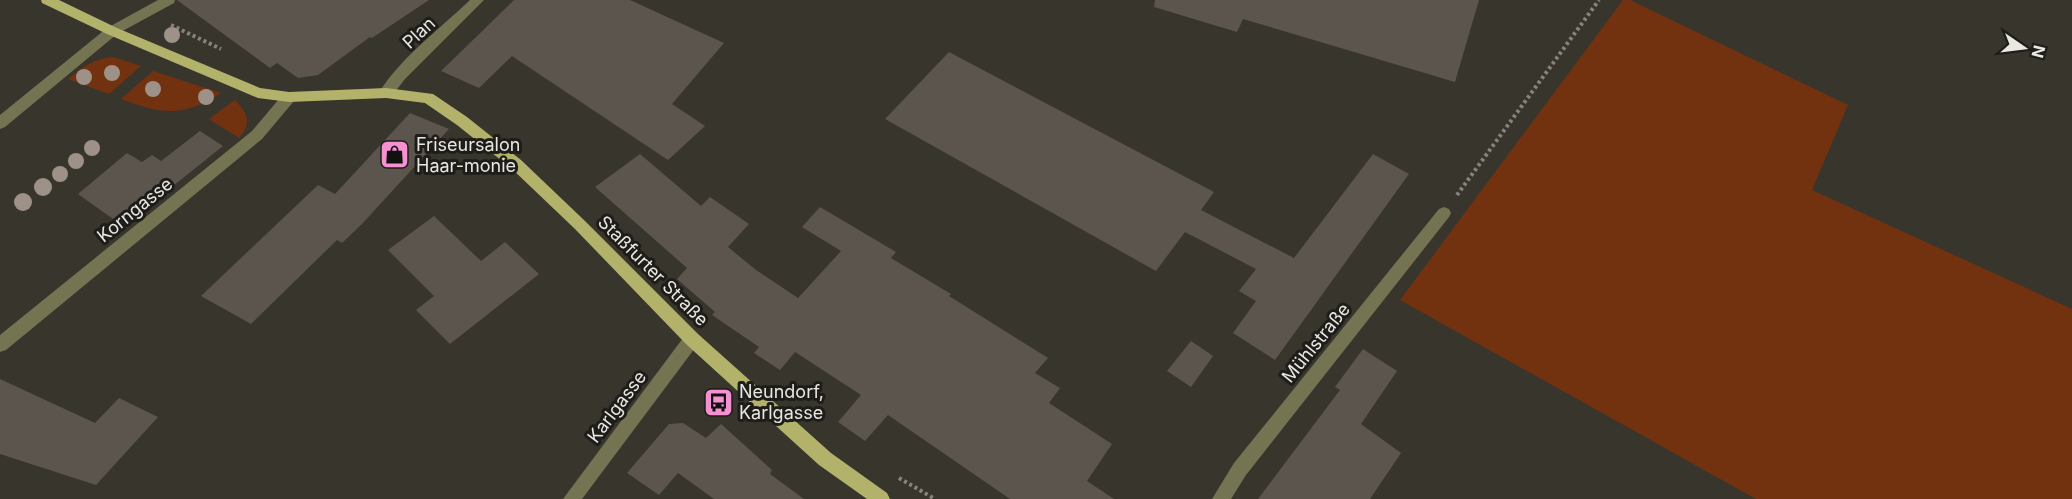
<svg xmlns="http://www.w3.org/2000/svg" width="2072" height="499" font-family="Inter,sans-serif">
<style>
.green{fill:#73320f}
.building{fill:#5b554e}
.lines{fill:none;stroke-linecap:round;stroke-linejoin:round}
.path{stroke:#87847d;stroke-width:4;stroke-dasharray:3 3;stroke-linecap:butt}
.minor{fill:#747453;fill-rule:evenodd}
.major{fill:#b2b26b;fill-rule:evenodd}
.tree{fill:#9e9188}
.labels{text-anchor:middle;stroke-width:6;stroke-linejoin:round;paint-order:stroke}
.street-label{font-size:18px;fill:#e9e7e2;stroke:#1e1d19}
.poi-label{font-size:18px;fill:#e9e7e2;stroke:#1e1d19;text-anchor:start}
</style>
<rect width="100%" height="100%" fill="#38352d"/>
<g class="green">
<path d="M1623 0H1630L1848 105 1812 190 2072 309V499H1756L1400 300Z"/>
<path d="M114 57 141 66 109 94 68 79C83 67 94 58 114 57Z"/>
<path d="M153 71 221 93C182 118 162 114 121 99Z"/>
<path d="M235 100C248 114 252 123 239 138L209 119Z"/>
</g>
<g class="building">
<path d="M177 0H429L372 38 370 37 318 75 298 78 277 63 270 68Z"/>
<path d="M514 0H630L724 43 672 104 705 126 668 160 512 56 479 88 441 71Z"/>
<path d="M1155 0H1479L1455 82 1243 19 1237 32 1154 7Z"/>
<path d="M949 52 1214 192 1201 210 1294 258 1373 154 1409 174 1275 360 1233 333 1256 301 1239 291 1256 269 1185 232 1156 271 885 119Z"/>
<path d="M410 113 449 129 362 224 342 243 337 240 251 324 201 296 318 185 335 194Z"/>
<path d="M200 131 223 146 123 226 78 194 127 153 142 162 152 155 161 161Z"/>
<path d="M640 154 701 206 710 197 749 224 728 247 756 270 798 298 841 251 802 227 820 207 896 252 891 258 951 294 949 296 1048 358 1035 373 1060 388 1049 403 1112 444 1087 481 1114 499H1010L888 415 865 441 838 422 861 395 795 352 780 370 754 353 759 347 712 315 715 312 677 279 687 268 595 187Z"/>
<path d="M434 216 481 261 505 242 539 274 450 344 416 310 434 296 388 250Z"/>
<path d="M1191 341 1213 356 1191 387 1167 371Z"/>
<path d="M1363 349 1397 371 1361 424 1401 453 1370 499H1258L1340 390 1335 387Z"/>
<path d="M0 379 95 423 119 398 158 417 96 485 0 454Z"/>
<path d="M683 423 706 438 721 424 772 470 770 474 804 499H714L678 473 659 495 627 473 669 424Z"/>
</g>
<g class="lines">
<g class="path">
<path d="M171 25 221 49"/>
<path d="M1457 195 1599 0"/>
<path d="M899 478 935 499"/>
</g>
<g class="minor">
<path d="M158 0H175L174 3 117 34 5 127 0 129V115L107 28Z"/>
<path d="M470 0H484L405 79 391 97H381L379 93C397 61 443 26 470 0Z"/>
<path d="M289 92 294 93 296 97 294 101 262 139 6 350 0 352V335L252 131 284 93Z"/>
<path d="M1444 207 1449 209 1451 213 1449 217 1246 475 1231 499H1212L1234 463 1439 209Z"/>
<path d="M692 332 698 334 700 339 698 344 582 499H563L686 334Z"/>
</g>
<path class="major" d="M41 0H59L117 28 260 88 289 92 386 88 433 94 467 117 521 160 585 221 698 334 831 453 887 493 890 499H867L819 465 686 344 575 229 511 168 457 125 425 103 386 98 289 102 258 98 107 34 42 3Z"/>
</g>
<g class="tree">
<circle cx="172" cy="35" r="8"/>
<circle cx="112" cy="73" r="8"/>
<circle cx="84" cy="77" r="8"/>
<circle cx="153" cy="89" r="8"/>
<circle cx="206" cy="97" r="8"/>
<circle cx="92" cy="148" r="8"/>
<circle cx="76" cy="161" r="8"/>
<circle cx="60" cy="174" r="8"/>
<circle cx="43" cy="187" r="9"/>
<circle cx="23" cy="202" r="9"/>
</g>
<defs>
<symbol id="shop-square" viewBox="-11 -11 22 22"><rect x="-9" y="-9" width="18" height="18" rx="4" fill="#f591d2" stroke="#1e1d19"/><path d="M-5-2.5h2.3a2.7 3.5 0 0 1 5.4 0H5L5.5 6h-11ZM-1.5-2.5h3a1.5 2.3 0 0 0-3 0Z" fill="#111"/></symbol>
<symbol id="bus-square" viewBox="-11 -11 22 22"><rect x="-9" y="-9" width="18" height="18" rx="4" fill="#f591d2" stroke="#1e1d19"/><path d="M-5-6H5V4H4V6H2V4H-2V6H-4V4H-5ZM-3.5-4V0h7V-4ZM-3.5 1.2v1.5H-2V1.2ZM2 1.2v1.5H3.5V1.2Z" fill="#111"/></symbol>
</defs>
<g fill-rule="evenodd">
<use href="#shop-square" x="378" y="138" width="33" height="33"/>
<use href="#bus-square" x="702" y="386" width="33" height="33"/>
</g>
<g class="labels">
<g class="street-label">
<text transform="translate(419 33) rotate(-43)" y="6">Plan</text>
<text transform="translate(135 210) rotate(-39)" y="6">Korngasse</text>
<text transform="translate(653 271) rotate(45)" y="6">Staßfurter Straße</text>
<text transform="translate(1316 343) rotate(-51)" y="6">Mühlstraße</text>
<text transform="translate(617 407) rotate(-53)" y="6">Karlgasse</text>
</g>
<g class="poi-label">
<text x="416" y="151">Friseursalon<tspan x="416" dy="21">Haar-monie</tspan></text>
<text x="739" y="398">Neundorf,<tspan x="739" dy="21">Karlgasse</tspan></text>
</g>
</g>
<g transform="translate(2024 48) rotate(104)" stroke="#1e1d19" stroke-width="4.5" paint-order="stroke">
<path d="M0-4.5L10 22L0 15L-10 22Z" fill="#e9e7e2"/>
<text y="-9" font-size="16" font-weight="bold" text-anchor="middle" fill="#e9e7e2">N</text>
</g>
</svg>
